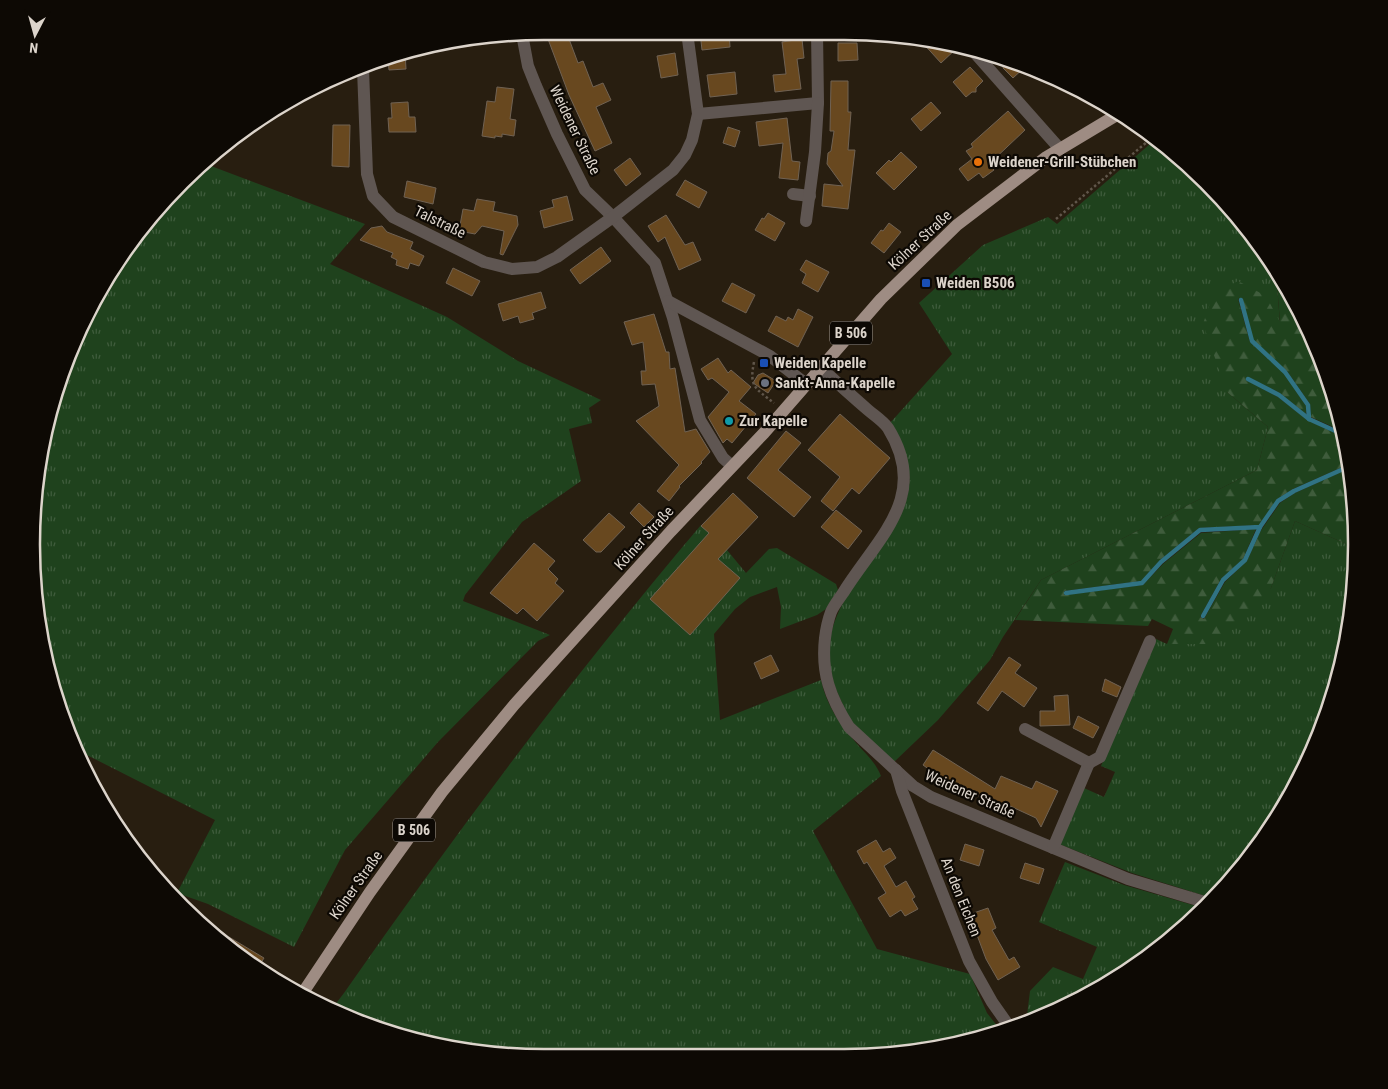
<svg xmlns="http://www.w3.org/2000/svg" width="1388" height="1089" font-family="'Roboto Condensed',sans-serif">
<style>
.grass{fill:url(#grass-tufts)}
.forest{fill:url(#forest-firs)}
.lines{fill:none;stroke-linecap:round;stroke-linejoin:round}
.stream{stroke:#307384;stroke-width:4.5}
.building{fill:#68481f;stroke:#706253}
.path{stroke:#60564a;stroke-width:2.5;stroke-dasharray:2.5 2.5;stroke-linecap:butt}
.minor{stroke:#5f5652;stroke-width:12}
.major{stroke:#9e8c83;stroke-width:12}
.food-dot{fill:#e8710a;stroke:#0d0904;stroke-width:2}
.transit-dot{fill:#1a4fb4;stroke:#0d0904;stroke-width:2}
.worship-dot{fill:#6b7280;stroke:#0d0904;stroke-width:2}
.culture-dot{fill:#0f9aa8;stroke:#0d0904;stroke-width:2}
.labels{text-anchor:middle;stroke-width:4.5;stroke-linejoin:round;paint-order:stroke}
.shield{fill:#0d0904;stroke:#9e978f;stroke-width:1}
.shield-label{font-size:14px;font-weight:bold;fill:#dcd4cb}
.street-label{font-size:15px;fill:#dcd4cb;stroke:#0d0904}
.poi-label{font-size:15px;font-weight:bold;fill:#dcd4cb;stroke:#0d0904;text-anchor:start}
.rim{fill:none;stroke:#dcd4cb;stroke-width:2.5}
</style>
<defs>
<pattern id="grass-tufts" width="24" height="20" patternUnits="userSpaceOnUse" patternTransform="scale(1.25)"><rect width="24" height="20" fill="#1f421d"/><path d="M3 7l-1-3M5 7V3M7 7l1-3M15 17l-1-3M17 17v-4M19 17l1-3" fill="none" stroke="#3f5c3c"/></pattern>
<pattern id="forest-firs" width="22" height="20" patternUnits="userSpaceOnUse" patternTransform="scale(1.25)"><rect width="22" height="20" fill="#1f421d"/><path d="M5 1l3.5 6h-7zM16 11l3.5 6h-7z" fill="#3f5c3c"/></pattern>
</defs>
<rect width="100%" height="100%" fill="#281e10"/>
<g class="grass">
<path d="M1157 138 1230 206 1276 272 1280 324 1238 281 1227 392 1268 427 1257 470 1041 580 1003 637 990 660 938 720 894 762C881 749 866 737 853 723 847 715 843 705 839 696 809 633 852 588 886 539 899 520 912 497 909 472 908 460 895 436 890 423L952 354 919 303 983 245 1048 217 1057 224Z"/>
<path d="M201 166H211L365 224 330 264 447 317 518 361 601 400 589 408 592 423 569 429 581 481 522 522 465 595 463 601 550 635 538 641 438 742 345 850 294 947 208 904 177 893 215 820 79 751 49 678 31 545 49 412 100 288 181 182Z"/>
<path d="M1295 521 1355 548 1356 578 1339 677 1304 771 1251 857 1212 898 1132 873 1059 844 1084 788 1104 797 1115 772 1101 766 1156 639 1167 644 1271 588Z"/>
<path d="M701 525 727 550 746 573 769 549 777 548 836 584 838 590 826 609 817 615 780 629 781 607 777 587 750 597 735 609 714 634 720 720 821 680C826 705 841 726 857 744 866 754 876 763 881 776L813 831 877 949 970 974 987 1013 1002 1032 877 1057 544 1058 445 1048 348 1019 331 1010 344 993C456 832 574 675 701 525Z"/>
<path d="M1065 862 1124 885 1203 908 1182 930 1100 989 1026 1023 1030 991 1053 967 1083 979 1097 947 1039 922Z"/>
</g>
<path class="forest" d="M1276 272 1288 288 1329 379 1342 431 1311 417 1310 404 1287 371 1253 340 1242 298 1238 299 1250 342 1284 373 1306 406V414L1280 393 1248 377 1246 380 1278 397 1307 420 1343 437 1349 464 1293 489 1277 499 1259 525 1199 528 1160 560 1141 581 1064 591V595L1143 585 1163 564 1201 533 1256 529 1243 559 1221 579 1200 617 1204 619 1225 582 1247 561 1260 532 1280 503 1295 493 1350 468 1352 477 1355 548 1295 521 1271 588 1216 644H1167L1173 629 1152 619 1148 626 1015 620 1041 580 1257 470 1268 427 1227 392 1203 324 1213 294 1238 281 1266 296 1280 322Z"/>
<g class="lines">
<g class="stream">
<path d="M1241 300 1252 341 1285 372 1308 405 1309 419 1342 434"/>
<path d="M1248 379 1279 395 1309 419"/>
<path d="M1066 593 1142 583 1161 562 1200 530 1260 527 1278 501 1294 491 1350 466"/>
<path d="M1203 616 1223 580 1245 560 1260 527"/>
</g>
</g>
<g class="building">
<path d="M545 31H566L578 63 583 61 593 87 603 83 611 100 596 107 612 143 595 151 569 95Z"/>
<path d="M700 32H729L730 47 702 50Z"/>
<path d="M802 39 804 58 797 59 801 89 775 92 773 75 786 74 782 42Z"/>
<path d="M921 41 940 45 957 48 941 63Z"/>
<path d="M838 43H857L858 60 838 61Z"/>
<path d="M405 52 406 69 389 70 388 59Z"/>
<path d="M675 53 678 75 661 78 657 56Z"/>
<path d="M1004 58 1009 59 1026 66 1013 78 1003 68Z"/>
<path d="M970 67 983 81 976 88V92H972L966 97 953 82Z"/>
<path d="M735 72 737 94 710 97 707 75Z"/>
<path d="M831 81H848V112H851L848 150H855L848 209 822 206 824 184 843 186 827 164 828 153 831 151 834 131H830Z"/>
<path d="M497 87 514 89 510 119 516 120 514 136 502 134V137L495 136V138L482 136 487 101 495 102Z"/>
<path d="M408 102 409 117H415L416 132H389L388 118H392L391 103Z"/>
<path d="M931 102 941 113 921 131 911 119Z"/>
<path d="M1008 111 1025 130 989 164 994 170 983 178 979 173 968 181 959 169 972 159 966 151 973 147 971 144Z"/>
<path d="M787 118 792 161 800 162 798 180 779 178 783 143 759 146 756 122Z"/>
<path d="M333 125H350L349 167 332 166Z"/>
<path d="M728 127 740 131 735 147 723 143Z"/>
<path d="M901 152 917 167 894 190 876 173 889 160 891 162Z"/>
<path d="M630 158 641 174 626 186 614 170Z"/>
<path d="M685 180 707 192 699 208 676 195Z"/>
<path d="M407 181 436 188 433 204 404 197Z"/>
<path d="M567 196 573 220 544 228 540 211 554 207 552 200Z"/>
<path d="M477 199 495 202 493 211 517 216 518 225 503 255 500 254 504 231 482 226 475 234 459 231 463 209 474 211Z"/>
<path d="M768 213 785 223 775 241 755 230 762 218 764 219Z"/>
<path d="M666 215 685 245 693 242 701 260 679 270 665 237 658 242 648 226Z"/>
<path d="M889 223 901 232 884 253 871 243 881 230 883 231Z"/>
<path d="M382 226 387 232 413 242 410 249 424 256 419 266 410 263 408 269 396 265 397 260 391 257 393 253 360 240 371 228Z"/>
<path d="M601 247 611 261 580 284 570 270Z"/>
<path d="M806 260 829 272 818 292 802 283 806 274 800 270Z"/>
<path d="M453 268 480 281 472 296 446 283Z"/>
<path d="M732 283 755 295 746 313 722 301Z"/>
<path d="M541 292 546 308 532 313 534 319 520 323 518 316 503 321 498 304Z"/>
<path d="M798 309 813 317 798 347 768 331 776 316 786 321 788 317 793 320Z"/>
<path d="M654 314 666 352H669L670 369 675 368 685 432 696 429 710 452 701 462 702 463 679 486 680 487 669 501 657 491 679 465 636 421 659 406 655 384 642 385 641 371H646L643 342 632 345 624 322Z"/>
<path d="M718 358 728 373 731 370 751 387 739 401 756 414 732 443 727 439 723 443 708 417 729 392 712 378 708 380 701 369Z"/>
<path d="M763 373 776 381 768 393 753 383 758 375Z"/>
<path d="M840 414 890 458 859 494 852 488 833 511 821 501 840 477 808 450Z"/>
<path d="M786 431 801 443 778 470 811 497 794 517 747 478Z"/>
<path d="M733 493 758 517 718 559 740 578 690 635 650 599 709 533 701 526Z"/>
<path d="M639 503 654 517 644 527 630 513Z"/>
<path d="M836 510 862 531 848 549 821 527Z"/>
<path d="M609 513 625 527 601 552H596L583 540Z"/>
<path d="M534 543 555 561 548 569 558 579 555 583 564 591 537 621 523 608 517 614 490 593Z"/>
<path d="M771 655 779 671 761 679 754 663Z"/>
<path d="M1009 657 1021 665 1015 673 1037 688 1024 707 1002 691 988 711 977 703Z"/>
<path d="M1105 679 1121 687 1117 697 1102 691Z"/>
<path d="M1068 695 1070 725 1040 726V711H1055L1054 696Z"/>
<path d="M1078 716 1099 727 1093 738 1073 728Z"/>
<path d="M933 750 995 789 1001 776 1032 789 1036 781 1058 791 1041 827 1036 818 1010 806 1008 809 974 794 970 800 954 789 955 788 923 765Z"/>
<path d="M876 840 883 852 890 848 896 858 884 866 896 887 906 881 915 897 912 899 918 909 905 916 901 910 890 917 878 898 886 893 867 862 864 864 857 851Z"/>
<path d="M965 844 984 850 979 866 960 860Z"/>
<path d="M1025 863 1044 869 1039 884 1020 878Z"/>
<path d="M988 908 996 928 992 930 1009 960 1014 957 1020 967 998 980 986 959 977 935 973 937 965 916Z"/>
<path d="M229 937 264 958 257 969 226 942Z"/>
</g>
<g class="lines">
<g class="path">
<path d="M1056 219 1154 136"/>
<path d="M754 362C749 387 755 388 774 403"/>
</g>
<g class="minor">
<path d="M522 34 528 66 536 86 557 134 585 190 613 217 655 263 673 318 700 420 723 458 732 466"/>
<path d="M974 52 1060 149"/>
<path d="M363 69 367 174 373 196 393 217 484 262 512 269 537 267 557 257 613 217 673 170 685 155 692 140 698 114 687 32"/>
<path d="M698 114 818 103 817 32"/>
<path d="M793 194 810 196"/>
<path d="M806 221 815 152 818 103"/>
<path d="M668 301 770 356 806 384"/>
<path d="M820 367C836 382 852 396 868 410 875 416 883 421 888 428 931 497 877 538 843 593 839 599 834 605 831 612 828 620 826 630 825 638 821 673 830 697 849 727L913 786 931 797 1128 879 1208 903"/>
<path d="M1025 729 1089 763 1053 848"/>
<path d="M1089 763 1100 757 1150 641"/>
<path d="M896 770 902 791 969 961 992 1002 1011 1029"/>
</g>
<path class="major" d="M302 994 370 892 442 792 514 705 671 531 764 433 881 299 957 225 1045 158 1120 113"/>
</g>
<circle class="food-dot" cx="978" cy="162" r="5"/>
<g class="transit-dot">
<rect x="921" y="278" width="10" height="10" rx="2.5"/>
<rect x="759" y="358" width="10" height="10" rx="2.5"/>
</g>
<circle class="worship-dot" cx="765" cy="383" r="5"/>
<circle class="culture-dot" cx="729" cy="421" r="5"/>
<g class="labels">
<g class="shield">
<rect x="830" y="321.5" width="42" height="23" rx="4"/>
<rect x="393" y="818.5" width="42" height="23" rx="4"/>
</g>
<g class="shield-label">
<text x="851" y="338">B 506</text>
<text x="414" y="835">B 506</text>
</g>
<g class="street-label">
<text transform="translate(575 130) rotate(64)" y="5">Weidener Straße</text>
<text transform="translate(440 222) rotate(26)" y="5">Talstraße</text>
<text transform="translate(920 240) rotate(-43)" y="5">Kölner Straße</text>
<text transform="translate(644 538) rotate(-48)" y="5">Kölner Straße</text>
<text transform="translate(970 794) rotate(24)" y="5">Weidener Straße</text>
<text transform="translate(356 885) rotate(-55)" y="5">Kölner Straße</text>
<text transform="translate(961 897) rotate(68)" y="5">An den Eichen</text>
</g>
<g class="poi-label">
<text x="988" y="167">Weidener-Grill-Stübchen</text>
<text x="936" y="288">Weiden B506</text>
<text x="774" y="368">Weiden Kapelle</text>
<text x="775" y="388">Sankt-Anna-Kapelle</text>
<text x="739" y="426">Zur Kapelle</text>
</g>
</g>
<path d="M0 0H1388V1089H0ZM544 40H844A504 504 0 0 1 1348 544V545A504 504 0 0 1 844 1049H544A504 504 0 0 1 40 545V544A504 504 0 0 1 544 40Z" fill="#0d0904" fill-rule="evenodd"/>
<path class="rim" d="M544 40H844A504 504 0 0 1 1348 544V545A504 504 0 0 1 844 1049H544A504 504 0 0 1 40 545V544A504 504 0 0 1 544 40Z"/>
<g transform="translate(35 35) rotate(186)" stroke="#0d0904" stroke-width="4" paint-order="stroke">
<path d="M0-4L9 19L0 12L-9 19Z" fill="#dcd4cb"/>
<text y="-8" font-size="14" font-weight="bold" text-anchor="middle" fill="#dcd4cb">N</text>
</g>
</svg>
